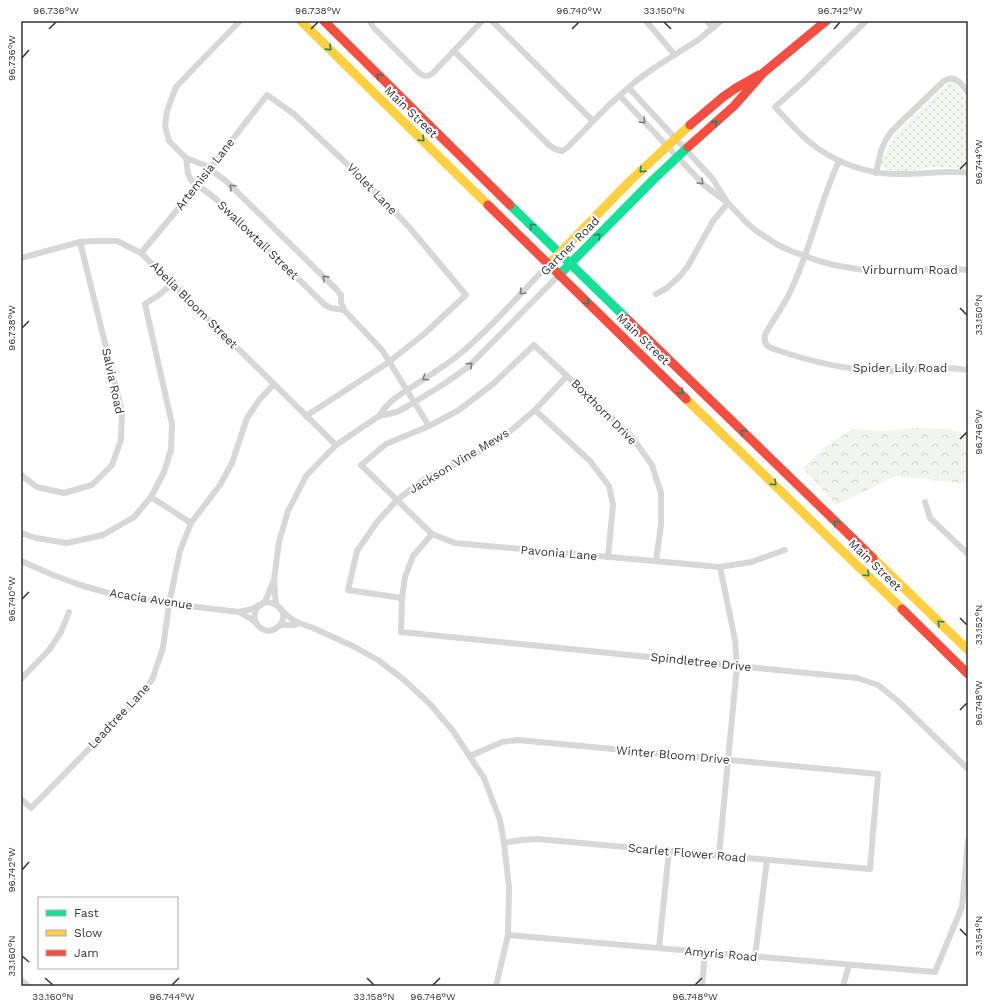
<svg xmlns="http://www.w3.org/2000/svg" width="989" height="1007" font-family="'Work Sans',sans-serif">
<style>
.grass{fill:url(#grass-dots)}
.forest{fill:url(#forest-crowns)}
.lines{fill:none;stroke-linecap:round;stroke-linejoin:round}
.street{stroke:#d7d7d7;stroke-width:6}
.fast{stroke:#16e098;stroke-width:9}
.slow{stroke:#ffcf43;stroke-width:9}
.jam{stroke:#f24e42;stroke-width:9}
.oneway{stroke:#268160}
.oneway2{stroke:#7d7d7d}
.ticks{fill:none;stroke:#333;stroke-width:1.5}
.labels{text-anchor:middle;stroke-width:4;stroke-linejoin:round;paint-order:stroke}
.street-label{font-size:12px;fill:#333;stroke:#fff}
.neatline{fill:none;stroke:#333;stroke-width:1.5}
.ticks-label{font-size:10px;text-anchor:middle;fill:#333}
</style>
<defs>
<pattern id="grass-dots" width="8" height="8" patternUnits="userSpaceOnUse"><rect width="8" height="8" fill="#f1f5ed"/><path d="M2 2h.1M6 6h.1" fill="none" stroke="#cfd2cc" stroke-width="1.8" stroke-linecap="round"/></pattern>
<pattern id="forest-crowns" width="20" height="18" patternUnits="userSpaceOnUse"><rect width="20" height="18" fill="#f1f5ed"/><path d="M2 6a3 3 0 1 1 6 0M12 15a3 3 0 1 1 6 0" fill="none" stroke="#cfd2cc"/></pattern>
</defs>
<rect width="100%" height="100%" fill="#fff"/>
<path class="grass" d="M949 83H954L962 92 968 101V169L936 167 906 171 886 170 882 166 881 162 895 135Z"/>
<path class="forest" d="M914 428 948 429 968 434V484L896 476 836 505 803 468 826 446 853 429 887 431Z"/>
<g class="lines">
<g class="street">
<path d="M240 21 197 65 176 87 167 111 165 126 169 141 186 158 204 165 226 181 336 289 341 295V302L344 310 382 350 429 426"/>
<path d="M370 21 373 27 417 71C422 76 427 78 433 73L482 21"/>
<path d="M492 21 593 121"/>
<path d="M646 21 675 55"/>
<path d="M707 21 713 28"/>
<path d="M866 21 803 82 775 107C785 118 796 130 807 140 834 163 868 175 903 174 925 174 946 170 968 173"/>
<path d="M454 51 549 145 555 149 562 151 568 147 608 106 636 81 654 68 698 40 721 21"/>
<path d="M629 88 712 178 726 200"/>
<path d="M620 96 704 185 728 203 747 223 755 230 778 245 791 251 819 261 834 265 857 269 891 272 944 268 968 270"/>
<path d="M186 158 188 174 191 180 216 199 325 305 331 308 344 310"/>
<path d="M839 161C820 202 811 247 792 288 785 304 774 318 766 333 763 340 765 345 771 348 808 361 844 370 882 371 911 371 939 365 968 370"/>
<path d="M876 173 881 151 885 141 891 132 900 123 944 81C955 74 962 84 968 93"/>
<path d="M141 253 188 197 267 95 294 114 363 179 409 227 466 295 424 334 389 362 306 416"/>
<path d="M21 258 80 242 96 241H117L141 253 336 445"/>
<path d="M656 294 667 288 681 275 688 266 713 221 728 203"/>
<path d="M535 410 590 461 609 486 613 505 608 557"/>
<path d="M379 416C391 398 401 394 418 383 433 373 448 364 461 353 493 326 520 294 549 264"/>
<path d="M21 475 37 487 64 493 92 485 112 465 121 440 122 412 80 242"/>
<path d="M151 497 191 523"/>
<path d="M925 502 930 518 968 554"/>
<path d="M21 533 36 538 67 543 103 535 134 517 151 497 164 472 171 450 172 424 145 304 159 295 172 284"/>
<path d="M432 534 413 556 405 577 402 598 401 632 857 678 878 685 898 701 968 769"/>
<path d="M21 561 53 575 80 585 130 599 239 612 252 609 259 605"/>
<path d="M656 561 661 524V493L652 465 632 437 534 345 493 384 459 410 429 426 386 444 361 465 432 534 455 543 720 567 751 562 785 550"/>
<path d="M274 582 276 604"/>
<path d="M402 598 348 590 357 551 377 522 397 500 426 478 471 457 501 439 535 410 567 376"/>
<path d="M265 602 274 580 279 542 288 511 306 476 336 445 379 416 397 412 408 406 444 384 468 367 559 275"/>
<path d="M265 602C276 603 287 609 282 622 281 625 278 627 275 629 260 637 243 613 265 602Z"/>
<path d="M280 609 293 620 299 623 313 628 353 646 378 660 403 679 430 704 453 731 484 778 500 820 504 843 509 887 508 935 496 986"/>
<path d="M239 612 251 619 256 623"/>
<path d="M281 625H294L299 623"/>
<path d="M21 679 49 650 61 632 69 612"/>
<path d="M470 756 502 742 518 740 878 774 870 869 537 839 521 840 504 843"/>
<path d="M21 799 31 808 134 703 152 680 163 648 169 604 180 551 191 523 220 485 232 463 247 418 260 399 274 384"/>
<path d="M719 855 737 666 735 640 720 567"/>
<path d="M508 935 935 972 962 907 968 840"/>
<path d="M659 948 669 851"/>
<path d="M755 957 767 860"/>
<path d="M21 980 28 986"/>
<path d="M702 986 705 952"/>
<path d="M843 986 849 965"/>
</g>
<g class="fast">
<path d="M510 205 627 319"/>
<path d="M559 275 654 179 688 147"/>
</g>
<g class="slow">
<path d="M301 21 488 205"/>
<path d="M549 264 630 181 690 125"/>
<path d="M686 399 902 609"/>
<path d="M873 558 968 650"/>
</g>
<g class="jam">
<path d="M324 21 510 205"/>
<path d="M690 125 723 97 736 88 759 75"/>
<path d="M688 147 734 106 763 73 826 21"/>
<path d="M488 205 686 399"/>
<path d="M627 319 873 558"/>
<path d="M902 609 968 674"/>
</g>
</g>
<defs><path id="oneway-chevron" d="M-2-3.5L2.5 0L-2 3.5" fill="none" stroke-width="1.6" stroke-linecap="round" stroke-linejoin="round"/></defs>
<g class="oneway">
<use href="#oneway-chevron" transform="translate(329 48) rotate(44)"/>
<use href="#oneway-chevron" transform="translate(379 76) rotate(-135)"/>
<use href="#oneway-chevron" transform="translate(715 123) rotate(-41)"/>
<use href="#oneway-chevron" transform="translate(422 139) rotate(44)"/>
<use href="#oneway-chevron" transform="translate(642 170) rotate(136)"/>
<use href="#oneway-chevron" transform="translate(532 226) rotate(-135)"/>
<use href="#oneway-chevron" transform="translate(598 236) rotate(-46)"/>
<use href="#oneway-chevron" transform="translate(587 302) rotate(44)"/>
<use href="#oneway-chevron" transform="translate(681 392) rotate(44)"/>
<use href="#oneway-chevron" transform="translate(743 432) rotate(-136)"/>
<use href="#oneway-chevron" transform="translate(774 483) rotate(44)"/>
<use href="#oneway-chevron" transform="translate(836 523) rotate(-136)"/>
<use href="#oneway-chevron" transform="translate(867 574) rotate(44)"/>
<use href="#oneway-chevron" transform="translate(940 623) rotate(-136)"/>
</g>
<g class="oneway2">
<use href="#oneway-chevron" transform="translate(643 121) rotate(47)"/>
<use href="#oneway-chevron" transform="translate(701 182) rotate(45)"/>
<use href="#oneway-chevron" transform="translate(232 187) rotate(-136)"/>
<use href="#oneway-chevron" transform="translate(325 278) rotate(-136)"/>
<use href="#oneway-chevron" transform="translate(522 292) rotate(134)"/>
<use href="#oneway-chevron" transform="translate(470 365) rotate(-42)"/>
<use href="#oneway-chevron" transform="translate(425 378) rotate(146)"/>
</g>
<path class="ticks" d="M664 22 671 29M49 29 56 22M311 29 318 22M572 29 579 22M834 29 840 22M22 58 29 50M960 169 967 162M960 308 967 315M22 328 29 321M960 439 967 432M22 599 29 592M960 618 967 625M960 710 967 703M22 870 29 862M960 929 967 936M22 956 29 962M45 978 53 985M367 978 374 985M172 985 179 978M433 985 440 978M695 985 702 978"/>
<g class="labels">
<g class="street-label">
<text transform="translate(411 112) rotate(44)" y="4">Main Street</text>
<text transform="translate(205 174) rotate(-52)" y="4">Artemisia Lane</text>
<text transform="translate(372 189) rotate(46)" y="4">Violet Lane</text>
<text transform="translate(258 240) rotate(44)" y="4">Swallowtail Street</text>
<text transform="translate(570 246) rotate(-45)" y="4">Gartner Road</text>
<text x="910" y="274">Virburnum Road</text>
<text transform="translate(194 305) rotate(45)" y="4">Abelia Bloom Street</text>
<text transform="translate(643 339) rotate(44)" y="4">Main Street</text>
<text x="900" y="372">Spider Lily Road</text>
<text transform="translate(113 381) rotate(78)" y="4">Salvia Road</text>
<text transform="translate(604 412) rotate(45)" y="4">Boxthorn Drive</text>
<text transform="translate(459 461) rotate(-31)" y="4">Jackson Vine Mews</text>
<text transform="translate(559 553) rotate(5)" y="4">Pavonia Lane</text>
<text transform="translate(875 565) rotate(44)" y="4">Main Street</text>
<text transform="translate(151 599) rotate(9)" y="4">Acacia Avenue</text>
<text transform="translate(701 662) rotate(6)" y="4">Spindletree Drive</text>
<text transform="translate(119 716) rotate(-47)" y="4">Leadtree Lane</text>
<text transform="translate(673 755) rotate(5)" y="4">Winter Bloom Drive</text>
<text transform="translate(687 853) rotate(5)" y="4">Scarlet Flower Road</text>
<text transform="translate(721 954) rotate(5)" y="4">Amyris Road</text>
</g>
</g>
<rect width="989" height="1007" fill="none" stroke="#ffffff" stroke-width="44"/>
<rect x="38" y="897" width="140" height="72" fill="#ffffff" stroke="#adadad"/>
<rect x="46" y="910" width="20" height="6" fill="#16e098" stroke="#adadad"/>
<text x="74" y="917" font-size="12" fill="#333333">Fast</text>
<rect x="46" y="930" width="20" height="6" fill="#ffcf43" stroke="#adadad"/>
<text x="74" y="937" font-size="12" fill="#333333">Slow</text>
<rect x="46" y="950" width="20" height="6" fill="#f24e42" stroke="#adadad"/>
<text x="74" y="957" font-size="12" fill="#333333">Jam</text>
<rect x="22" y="22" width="945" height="963" class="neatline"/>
<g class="ticks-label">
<text x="56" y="14">96.736°W</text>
<text x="318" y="14">96.738°W</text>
<text x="579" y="14">96.740°W</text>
<text x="664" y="14">33.150°N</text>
<text x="840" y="14">96.742°W</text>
<text transform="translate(11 58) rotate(-90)" y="4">96.736°W</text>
<text transform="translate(978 162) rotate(-90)" y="4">96.744°W</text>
<text transform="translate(978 315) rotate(-90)" y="4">33.150°N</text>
<text transform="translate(11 328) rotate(-90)" y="4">96.738°W</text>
<text transform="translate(978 432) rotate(-90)" y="4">96.746°W</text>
<text transform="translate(11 599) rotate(-90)" y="4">96.740°W</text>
<text transform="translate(978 625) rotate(-90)" y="4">33.152°N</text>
<text transform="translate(978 703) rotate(-90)" y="4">96.748°W</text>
<text transform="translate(11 870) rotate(-90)" y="4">96.742°W</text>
<text transform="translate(978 936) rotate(-90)" y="4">33.154°N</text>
<text transform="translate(11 956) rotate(-90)" y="4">33.160°N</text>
<text x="53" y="1000">33.160°N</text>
<text x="172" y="1000">96.744°W</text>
<text x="374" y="1000">33.158°N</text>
<text x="433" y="1000">96.746°W</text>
<text x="695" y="1000">96.748°W</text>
</g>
</svg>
